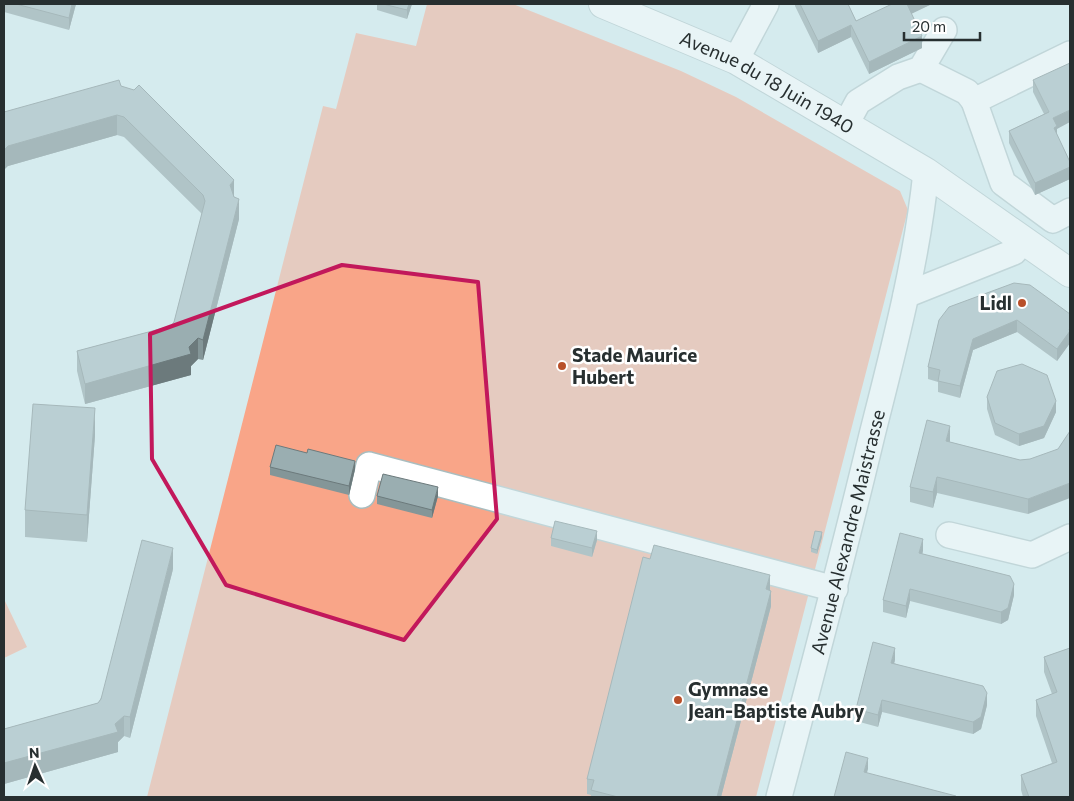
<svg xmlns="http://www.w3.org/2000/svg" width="1074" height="801" font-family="Commissioner,sans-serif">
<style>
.green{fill:#f9a588}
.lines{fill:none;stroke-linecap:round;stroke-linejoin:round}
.minor-casing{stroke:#a9bdbf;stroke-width:28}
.major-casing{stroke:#a9bdbf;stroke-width:30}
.minor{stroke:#fff;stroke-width:25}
.major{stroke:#fff;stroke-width:28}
.wall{fill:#849698}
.shaded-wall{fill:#6c7a7c}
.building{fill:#9aaeb1;stroke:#6c7a7c}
.marked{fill:none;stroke:#c2185b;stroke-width:4;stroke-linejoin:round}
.poi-dot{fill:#b8502a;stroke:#fff;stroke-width:2}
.labels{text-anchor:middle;stroke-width:5;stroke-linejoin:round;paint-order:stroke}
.street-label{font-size:19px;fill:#272f30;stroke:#fff}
.poi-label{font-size:19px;font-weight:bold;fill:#272f30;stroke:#fff;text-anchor:start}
</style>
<rect width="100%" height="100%" fill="#d6ebee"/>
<g class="green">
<path d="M427 4H513L681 71 736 97 900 191 908 210 756 797H147L323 106 336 109 356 33 416 46Z"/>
<path d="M4 599 27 647 4 658Z"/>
</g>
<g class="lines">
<defs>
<g id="minor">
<path d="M736 60 766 4"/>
<path d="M921 69 967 92 974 101 1003 183 1053 220 1070 211"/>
<path d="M974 101 1070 54"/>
<path d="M846 124 858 102 898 77 921 69 944 30"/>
<path d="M906 295 1014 252 1022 241"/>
<path d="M362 495 369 465 835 589"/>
<path d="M949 535 1032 555 1070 537"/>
<path id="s1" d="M779 797C811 677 843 556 872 435 894 348 917 261 926 172"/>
</g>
<g id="major">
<path id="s2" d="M603 4 736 60 926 172 1070 273"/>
</g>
</defs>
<use href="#minor" class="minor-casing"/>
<use href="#major" class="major-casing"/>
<use href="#minor" class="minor"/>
<use href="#major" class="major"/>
</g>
<g class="wall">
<path d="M4 4H76L69 30 4 12Z"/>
<path d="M377 4H412L407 19 377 10Z"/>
<path d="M795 4H848L856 21 932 4 911 13 922 48 869 74 851 37 818 53 795 6Z"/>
<path d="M1033 80 1057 129V135L1070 162V179L1035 195 1009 143V131L1044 114 1033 92Z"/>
<path d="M121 86 234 197 239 219 203 360 198 359 191 366V375L85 404 77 371V351L171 326 174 322 202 214 124 137 117 135 8 166 4 112Z"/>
<path d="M1070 314V343L1057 361 1017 332 973 350 960 398 938 392V382L928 379V367L939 320Z"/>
<path d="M987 397 1056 412 1044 438 1019 446 995 435 987 409Z"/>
<path d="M95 435 87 542 25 537V510Z"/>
<path d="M950 442 1020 460 1030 459 1028 514 937 493 933 508 910 502V487Z"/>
<path d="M270 467 355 469 349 495 270 475Z"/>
<path d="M377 496H438L432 518 377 504Z"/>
<path d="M822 537 817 554 811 552V548Z"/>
<path d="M551 538 597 540 592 557 551 546Z"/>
<path d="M923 551 922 554 1014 595 1008 620 1001 624 910 601 906 618 883 612V600Z"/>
<path d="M173 569 130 738 124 736 118 742V752L4 784V729L98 703Z"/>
<path d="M770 591 771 606 721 797H591V795L587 794V779Z"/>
<path d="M1070 648V797H1023L1021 790V775L1052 763 1036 716V700L1052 694 1044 672V657Z"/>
<path d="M895 660 894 663 987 705 981 729 973 734 882 712 878 727 856 721V709Z"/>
</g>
<g class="shaded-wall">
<path d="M72 4H76L69 30V18Z"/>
<path d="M409 4H412L407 19V10Z"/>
<path d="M907 4H932L907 16Z"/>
<path d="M851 25V37L818 53V41Z"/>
<path d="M922 36V48L869 74V62Z"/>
<path d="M1070 110V122L1057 129V138L1054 140 1053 118Z"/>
<path d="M117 115V135L8 166 4 170V150L8 146Z"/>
<path d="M1070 167V179L1035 195V183Z"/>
<path d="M234 180V200L230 185Z"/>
<path d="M239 199V219L203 360V340Z"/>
<path d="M1017 320V332L973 350 960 398V386L973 339Z"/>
<path d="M1070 328V343L1057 361V349Z"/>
<path d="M198 338V359L191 366V375L85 404V384L189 347Z"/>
<path d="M1056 401V412L1044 438 1019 446V434Z"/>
<path d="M95 408V435L87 542V515Z"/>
<path d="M950 426V441L946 456V441Z"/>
<path d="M355 461V469L349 495V486Z"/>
<path d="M937 477V493L933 508V492Z"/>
<path d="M1070 483V498L1028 514V499Z"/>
<path d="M438 487V496L432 518V510Z"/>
<path d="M597 531V540L592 557V548Z"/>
<path d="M822 532V537L817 554V550Z"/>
<path d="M923 539V551L919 565V553Z"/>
<path d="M173 548V569L130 738V717Z"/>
<path d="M770 575V591L766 589Z"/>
<path d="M1014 584V595L1008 620 1001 624V612Z"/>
<path d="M910 589V601L906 618V606Z"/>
<path d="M771 591V606L721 797H717Z"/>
<path d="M895 648V660L891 675V663Z"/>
<path d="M987 693V705L981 729 973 734V722Z"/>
<path d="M882 700V712L878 727V715Z"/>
<path d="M124 716V736L118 742V752L4 784V763L115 724Z"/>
<path d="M868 758V769L864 784V772Z"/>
</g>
<g class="building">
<path d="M16 4H72L69 18Z"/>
<path d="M383 4H409L407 10Z"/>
<path d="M800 4H848L856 21 892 4H907L922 36 869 62 851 25 818 41Z"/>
<path d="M1070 63V110L1053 118 1057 126 1054 128 1070 162V167L1035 183 1009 131 1049 112 1033 80Z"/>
<path d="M119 80 121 86 134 90 139 85 234 180 230 185 234 197 239 199 203 340 198 338 189 347 191 354 85 384 77 351 171 326 174 322 205 201 203 195 124 117 117 115 8 146 4 150V112Z"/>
<path d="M1014 283 1030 285 1070 314V328L1069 330 1070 331 1057 349 1017 320 973 339 960 386 938 381 940 370 928 367 939 320 949 307Z"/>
<path d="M1022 364 1047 375 1056 401 1044 426 1019 434 995 423 987 397 997 371Z"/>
<path d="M33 404 95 408 87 515 25 510Z"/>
<path d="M927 420 950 426 946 441 1020 460 1030 459 1058 449 1070 431V483L1028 499 937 477 933 492 910 487Z"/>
<path d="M276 445 307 453 308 449 355 461 349 486 270 467Z"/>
<path d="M383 474 438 487 432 510 377 496Z"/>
<path d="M555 521 597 531 592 548 551 538Z"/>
<path d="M815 531 822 532 817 550 811 548Z"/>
<path d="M900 533 923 539 919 553 1010 576 1014 584 1008 608 1001 612 910 589 906 606 883 600Z"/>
<path d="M142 540 173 548 130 717 124 716 115 724 118 732 4 763V729L98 703 101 699Z"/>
<path d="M654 545 770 575 766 589 771 591 717 797H618L591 790 594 780 587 779 643 557 650 559Z"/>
<path d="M873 642 895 648 891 663 983 686 987 693 981 717 973 722 882 700 878 715 856 709Z"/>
<path d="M1070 648V797H1029L1021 775 1057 762 1036 700 1057 692 1044 657Z"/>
<path d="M846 752 868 758 864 772 956 796V797H834Z"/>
</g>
<path d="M0 0H1074V801H0ZM342 265 478 282 497 519 404 640 226 585 152 459 150 334Z" fill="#d6ebee" fill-opacity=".55" fill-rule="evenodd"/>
<path class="marked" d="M342 265 478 282 497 519 404 640 226 585 152 459 150 334Z"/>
<g class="poi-dot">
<circle cx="1022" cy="303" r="5"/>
<circle cx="562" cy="366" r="5"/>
<circle cx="678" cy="700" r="5"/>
</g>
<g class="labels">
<g class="street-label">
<text dy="7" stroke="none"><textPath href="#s2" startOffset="182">Avenue du 18 Juin 1940</textPath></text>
<text dy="7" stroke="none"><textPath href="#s1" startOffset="274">Avenue Alexandre Maistrasse</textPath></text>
</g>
<g class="poi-label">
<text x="1012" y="310" text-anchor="end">Lidl</text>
<text x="572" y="362">Stade Maurice<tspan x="572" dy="22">Hubert</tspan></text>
<text x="688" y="696">Gymnase<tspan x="688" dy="22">Jean-Baptiste Aubry</tspan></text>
</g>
</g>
<rect width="1074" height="801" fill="none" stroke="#272f30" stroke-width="10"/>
<g transform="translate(35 766) rotate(357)" stroke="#ffffff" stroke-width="4" paint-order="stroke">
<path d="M0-4L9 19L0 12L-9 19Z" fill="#272f30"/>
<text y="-8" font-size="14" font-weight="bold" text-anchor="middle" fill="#272f30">N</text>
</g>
<path d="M904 32v8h76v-8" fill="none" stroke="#272f30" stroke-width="2.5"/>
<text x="912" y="32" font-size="15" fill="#272f30" stroke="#ffffff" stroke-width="4" paint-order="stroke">20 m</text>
</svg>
